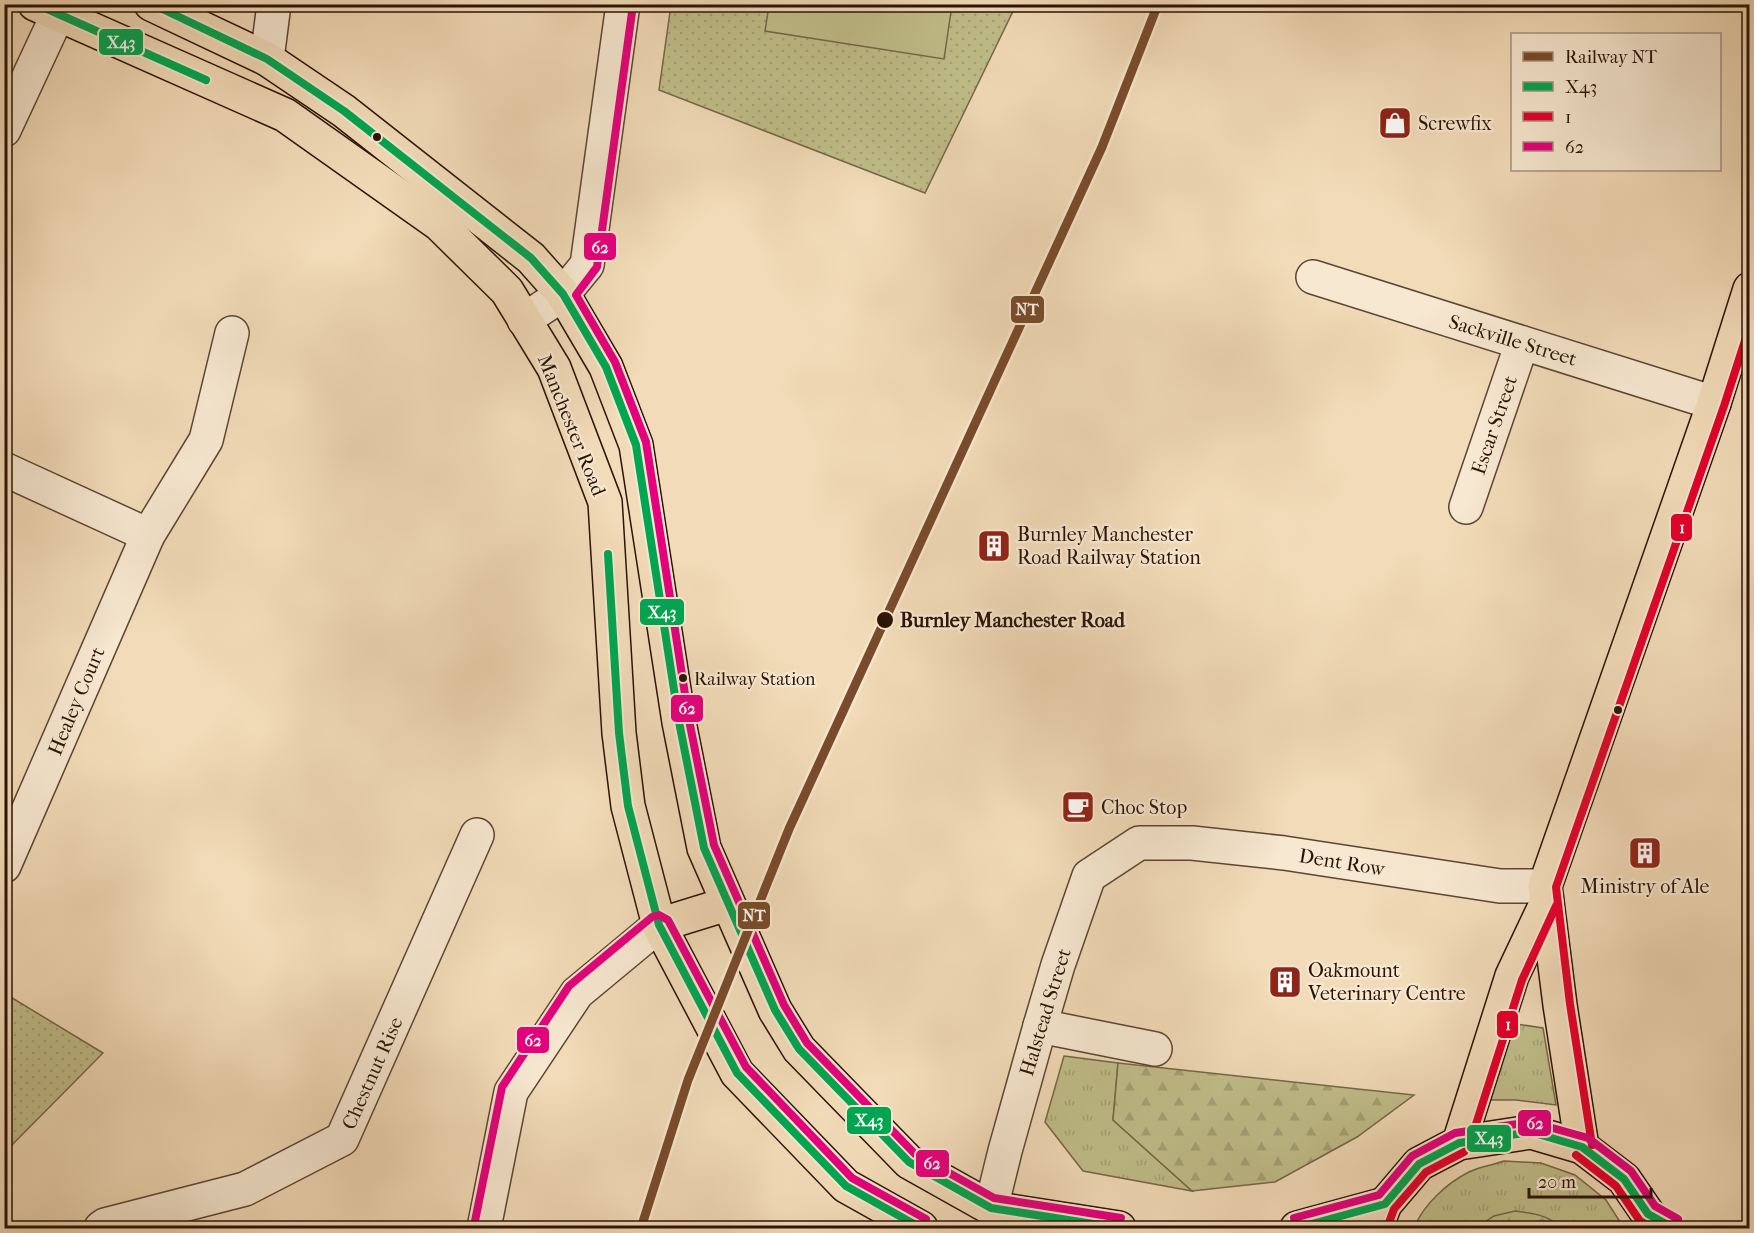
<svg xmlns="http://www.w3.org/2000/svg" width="1754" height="1233" font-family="'IM FELL French Canon',serif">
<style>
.grass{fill:url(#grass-tufts);stroke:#756848;stroke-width:1.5}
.forest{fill:url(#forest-firs);stroke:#756848;stroke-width:1.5}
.park{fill:url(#park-dots);stroke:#756848;stroke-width:1.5}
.pitch{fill:#c0be8a;stroke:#756848;stroke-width:1.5}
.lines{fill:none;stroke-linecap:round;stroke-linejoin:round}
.minor-casing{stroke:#5c4533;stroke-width:36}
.major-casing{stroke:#2a1307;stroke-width:36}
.minor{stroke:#f7e8d1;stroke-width:33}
.major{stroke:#f2dbb8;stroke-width:33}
.bus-1-casing{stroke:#f7e8d1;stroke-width:12}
.bus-2-casing{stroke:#f7e8d1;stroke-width:12}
.bus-3-casing{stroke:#f7e8d1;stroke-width:12}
.bus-1{stroke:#00a651;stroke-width:8}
.bus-2{stroke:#e4002b;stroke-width:8}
.bus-3{stroke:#e5007d;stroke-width:8}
.rail-1-casing{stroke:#f7e8d1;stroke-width:14}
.rail-1{stroke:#7a4b2a;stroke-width:9}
.bus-dot{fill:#2a1307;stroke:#f7e8d1;stroke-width:2}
.labels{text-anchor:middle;stroke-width:4.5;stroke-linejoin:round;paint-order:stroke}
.bus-label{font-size:18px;fill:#2a1307;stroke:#f7e8d1;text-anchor:start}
.poi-label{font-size:20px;fill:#2a1307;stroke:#f7e8d1;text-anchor:start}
.street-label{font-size:20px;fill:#2a1307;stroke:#f7e8d1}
.stop-label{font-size:20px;font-weight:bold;fill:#2a1307;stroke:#f7e8d1;text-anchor:start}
.line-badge{stroke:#f7e8d1;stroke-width:2}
.badge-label{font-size:16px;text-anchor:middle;font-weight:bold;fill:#fff}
</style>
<defs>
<pattern id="grass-tufts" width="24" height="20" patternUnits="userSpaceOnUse" patternTransform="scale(1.5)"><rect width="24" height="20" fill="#c0be8a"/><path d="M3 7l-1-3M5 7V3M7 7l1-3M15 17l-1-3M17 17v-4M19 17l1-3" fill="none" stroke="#a5a276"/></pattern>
<pattern id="forest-firs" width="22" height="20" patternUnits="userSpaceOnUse" patternTransform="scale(1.5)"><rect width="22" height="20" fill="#c0be8a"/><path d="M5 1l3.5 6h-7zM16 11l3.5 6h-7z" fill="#a5a276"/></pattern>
<pattern id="park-dots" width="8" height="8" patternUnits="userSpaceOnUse" patternTransform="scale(1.5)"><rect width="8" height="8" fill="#c0be8a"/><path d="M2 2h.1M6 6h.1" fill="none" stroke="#a5a276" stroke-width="1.8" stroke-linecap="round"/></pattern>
</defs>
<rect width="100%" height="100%" fill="#f2dbb8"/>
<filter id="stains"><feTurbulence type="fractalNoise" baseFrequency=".00333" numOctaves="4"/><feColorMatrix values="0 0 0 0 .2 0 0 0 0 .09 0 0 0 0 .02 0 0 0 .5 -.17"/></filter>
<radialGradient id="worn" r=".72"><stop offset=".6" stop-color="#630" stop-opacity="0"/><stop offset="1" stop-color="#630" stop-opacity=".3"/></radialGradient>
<g class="grass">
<path d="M1510 1023 1543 1028 1556 1105 1516 1100H1481Z"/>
<path d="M1064 1056 1118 1063 1113 1120 1192 1191 1083 1171 1045 1122Z"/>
<path d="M1504 1161 1541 1163 1575 1175 1606 1200 1624 1228H1414C1423 1205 1447 1183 1469 1172 1479 1167 1493 1165 1504 1161Z"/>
</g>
<g class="forest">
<path d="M1118 1063 1414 1095 1357 1137 1275 1182 1192 1191 1113 1120Z"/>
<path d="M1515 1211C1533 1213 1548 1215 1562 1228H1476L1494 1216Z"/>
</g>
<g class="park">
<path d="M671 5H1016L925 193 659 90Z"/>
<path d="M4 993 103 1053 5 1152H4Z"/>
</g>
<path class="pitch" d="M769 5V4L952 5 944 59 765 31Z"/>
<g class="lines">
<defs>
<g id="minor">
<path d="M267 59 274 4"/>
<path d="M4 130 58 14"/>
<path d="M1313 277 1714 403"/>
<path d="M524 320 563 294 587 265 623 4"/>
<path d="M4 469 148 535"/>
<path d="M1466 507 1522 343"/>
<path d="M4 866 148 535 206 440 232 333"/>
<path d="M1040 1026 1155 1049"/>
<path d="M991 1208 1005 1151 1040 1026 1058 965 1089 876 1139 843H1192L1284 853 1500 886H1545"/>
<path d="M101 1228 105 1225 245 1189 342 1139 477 835"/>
<path d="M484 1228 511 1092 577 993 659 925"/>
</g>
<g id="major">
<path d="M35 4 285 115 439 224 507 291 554 368 605 502 619 733 628 806 659 925 737 1073 846 1186 921 1228"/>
<path d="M151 4 267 59 344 111 531 258 563 294 606 367 636 445 679 722 704 848 775 1010 799 1049 909 1162 991 1208 1119 1228"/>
<path d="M659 925 727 904"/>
<path d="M1459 1143 1512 976 1547 902"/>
<path d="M1582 1147 1560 1005 1545 886 1714 403 1750 289"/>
<path d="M1297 1228 1385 1204"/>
<path d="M1376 1228 1385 1204 1419 1164 1459 1143 1531 1132 1582 1147 1624 1179 1648 1214 1653 1228"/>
</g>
</defs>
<use href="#minor" class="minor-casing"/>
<use href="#major" class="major-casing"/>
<use href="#minor" class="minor"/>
<use href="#major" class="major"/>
<defs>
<g id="bus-1">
<path d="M36 4 206 80"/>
<path d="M152 4 267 59 344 111 531 258 563 294 606 367 636 445 679 722 704 848 775 1010 799 1049 909 1162 991 1208 1119 1228"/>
<path d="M608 554 619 733 628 806 659 925 737 1073 846 1186 921 1228"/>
<path d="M1297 1228 1385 1204 1419 1164 1459 1143 1531 1132 1582 1147 1624 1179 1648 1214 1673 1228"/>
</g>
<g id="bus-2">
<path d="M1592 1145 1570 1004 1556 887 1724 406 1750 325"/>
<path d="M1469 1146 1522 980 1556 906"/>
<path d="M1576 1155 1616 1186 1640 1221 1652 1228"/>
<path d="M1387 1228 1394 1209 1426 1172 1464 1152"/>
</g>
<g id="bus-3">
<path d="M633 5 597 267 576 295 615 362 646 442 689 720 714 845 784 1005 807 1043 915 1154 994 1198 1121 1218"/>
<path d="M1294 1218 1379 1195 1412 1156 1455 1133 1531 1122 1588 1138 1631 1171 1655 1206 1678 1219"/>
<path d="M474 1226 502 1087 569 986 652 917 659 915 668 920 746 1067 852 1178 926 1219"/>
</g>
</defs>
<use href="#bus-1" class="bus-1-casing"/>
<use href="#bus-2" class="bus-2-casing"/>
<use href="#bus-3" class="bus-3-casing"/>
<use href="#bus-1" class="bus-1"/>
<use href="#bus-2" class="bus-2"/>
<use href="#bus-3" class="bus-3"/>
<defs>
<path id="rail-1" d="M641 1228 688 1080 789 829 1102 147 1158 4"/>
</defs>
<use href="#rail-1" class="rail-1-casing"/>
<use href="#rail-1" class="rail-1"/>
</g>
<defs>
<symbol id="shop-square" viewBox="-11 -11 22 22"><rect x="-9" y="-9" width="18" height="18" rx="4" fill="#8f2418" stroke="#f7e8d1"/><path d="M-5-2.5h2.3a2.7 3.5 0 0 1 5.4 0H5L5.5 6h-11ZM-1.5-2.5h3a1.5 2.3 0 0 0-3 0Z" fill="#fff"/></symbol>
<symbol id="building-square" viewBox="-11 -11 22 22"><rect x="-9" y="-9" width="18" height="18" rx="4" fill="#8f2418" stroke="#f7e8d1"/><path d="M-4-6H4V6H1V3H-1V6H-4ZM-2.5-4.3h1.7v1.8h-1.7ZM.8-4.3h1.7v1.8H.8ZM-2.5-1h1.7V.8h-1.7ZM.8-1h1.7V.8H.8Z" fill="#fff"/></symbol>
<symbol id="cafe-square" viewBox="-11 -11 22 22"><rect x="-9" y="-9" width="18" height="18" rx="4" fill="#8f2418" stroke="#f7e8d1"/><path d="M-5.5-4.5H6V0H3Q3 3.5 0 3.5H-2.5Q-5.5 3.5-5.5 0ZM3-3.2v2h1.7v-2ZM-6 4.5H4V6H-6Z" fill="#fff"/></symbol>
</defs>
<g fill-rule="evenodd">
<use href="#shop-square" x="1376" y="104" width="38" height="38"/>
<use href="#building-square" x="975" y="527" width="38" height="38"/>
<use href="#cafe-square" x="1059" y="788" width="38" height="38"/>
<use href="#building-square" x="1626" y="834" width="38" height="38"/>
<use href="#building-square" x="1266" y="963" width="38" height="38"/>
</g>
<g class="bus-dot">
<circle cx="377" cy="137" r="5"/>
<circle cx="885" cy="620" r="9"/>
<circle cx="683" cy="678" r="5"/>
<circle cx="1618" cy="710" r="5"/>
</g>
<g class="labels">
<g class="bus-label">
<text x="694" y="685">Railway Station</text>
</g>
<g class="poi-label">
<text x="1418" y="130">Screwfix</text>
<text x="1017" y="541">Burnley Manchester<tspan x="1017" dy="23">Road Railway Station</tspan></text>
<text x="1101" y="814">Choc Stop</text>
<text x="1645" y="893" text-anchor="middle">Ministry of Ale</text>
<text x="1308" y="977">Oakmount<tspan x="1308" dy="23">Veterinary Centre</tspan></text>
</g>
<g class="street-label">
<text transform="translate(1513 340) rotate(17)" y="7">Sackville Street</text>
<text transform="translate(572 425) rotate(68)" y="7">Manchester Road</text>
<text transform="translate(1494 425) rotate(-71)" y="7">Escar Street</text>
<text transform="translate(76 701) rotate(-67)" y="7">Healey Court</text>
<text transform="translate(1342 862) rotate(9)" y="7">Dent Row</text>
<text transform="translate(1045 1012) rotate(-73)" y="7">Halstead Street</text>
<text transform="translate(372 1073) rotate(-66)" y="7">Chestnut Rise</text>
</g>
<g class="stop-label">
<text x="900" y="627">Burnley Manchester Road</text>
</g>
</g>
<g class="line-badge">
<rect x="98" y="28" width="46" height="28" rx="6" fill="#00a651"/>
<rect x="583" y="232" width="34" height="29" rx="6" fill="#e5007d"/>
<rect x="1010" y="295" width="35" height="29" rx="6" fill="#7a4b2a"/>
<rect x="1670" y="513" width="23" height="29" rx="6" fill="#e4002b"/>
<rect x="639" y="598" width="46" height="28" rx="6" fill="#00a651"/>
<rect x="670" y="694" width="34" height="29" rx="6" fill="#e5007d"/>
<rect x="737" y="901" width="34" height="29" rx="6" fill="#7a4b2a"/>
<rect x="1496" y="1010" width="23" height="29" rx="6" fill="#e4002b"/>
<rect x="516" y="1026" width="34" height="28" rx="6" fill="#e5007d"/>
<rect x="846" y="1106" width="46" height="29" rx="6" fill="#00a651"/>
<rect x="1517" y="1109" width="35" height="28" rx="6" fill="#e5007d"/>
<rect x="1466" y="1124" width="46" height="29" rx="6" fill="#00a651"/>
<rect x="915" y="1149" width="35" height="29" rx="6" fill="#e5007d"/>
</g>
<g class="badge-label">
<text x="121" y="48">X43</text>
<text x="600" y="253">62</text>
<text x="1027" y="315">NT</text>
<text x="1682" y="533">1</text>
<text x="662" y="618">X43</text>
<text x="687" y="714">62</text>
<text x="754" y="921">NT</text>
<text x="1508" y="1030">1</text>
<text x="533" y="1046">62</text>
<text x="869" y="1126">X43</text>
<text x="1535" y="1129">62</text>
<text x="1489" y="1144">X43</text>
<text x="932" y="1169">62</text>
</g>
<rect width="1754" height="1233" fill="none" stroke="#f2dbb8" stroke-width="24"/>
<rect x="6" y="6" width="1742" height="1221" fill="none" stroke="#2a1307" stroke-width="3"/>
<rect x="12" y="12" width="1730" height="1209" fill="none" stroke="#2a1307" stroke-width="1.5"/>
<rect x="1511" y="33" width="210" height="138" fill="#f7e8d1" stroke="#a59380" stroke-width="1.5"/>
<rect x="1523" y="52" width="30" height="9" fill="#7a4b2a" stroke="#a59380" stroke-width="1.5"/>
<text x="1565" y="63" font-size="18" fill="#2a1307">Railway NT</text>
<rect x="1523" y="82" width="30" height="9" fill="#00a651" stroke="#a59380" stroke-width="1.5"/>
<text x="1565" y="93" font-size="18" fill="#2a1307">X43</text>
<rect x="1523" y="112" width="30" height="9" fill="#e4002b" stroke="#a59380" stroke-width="1.5"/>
<text x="1565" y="123" font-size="18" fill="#2a1307">1</text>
<rect x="1523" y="142" width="30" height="9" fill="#e5007d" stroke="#a59380" stroke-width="1.5"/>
<text x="1565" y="153" font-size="18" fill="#2a1307">62</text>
<path d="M1529 1188v9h122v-9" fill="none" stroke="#2a1307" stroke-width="3"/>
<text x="1538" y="1188" font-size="18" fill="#2a1307" stroke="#f7e8d1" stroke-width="4.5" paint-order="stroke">20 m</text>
<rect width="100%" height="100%" filter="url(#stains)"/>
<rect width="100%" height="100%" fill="url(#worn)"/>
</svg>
